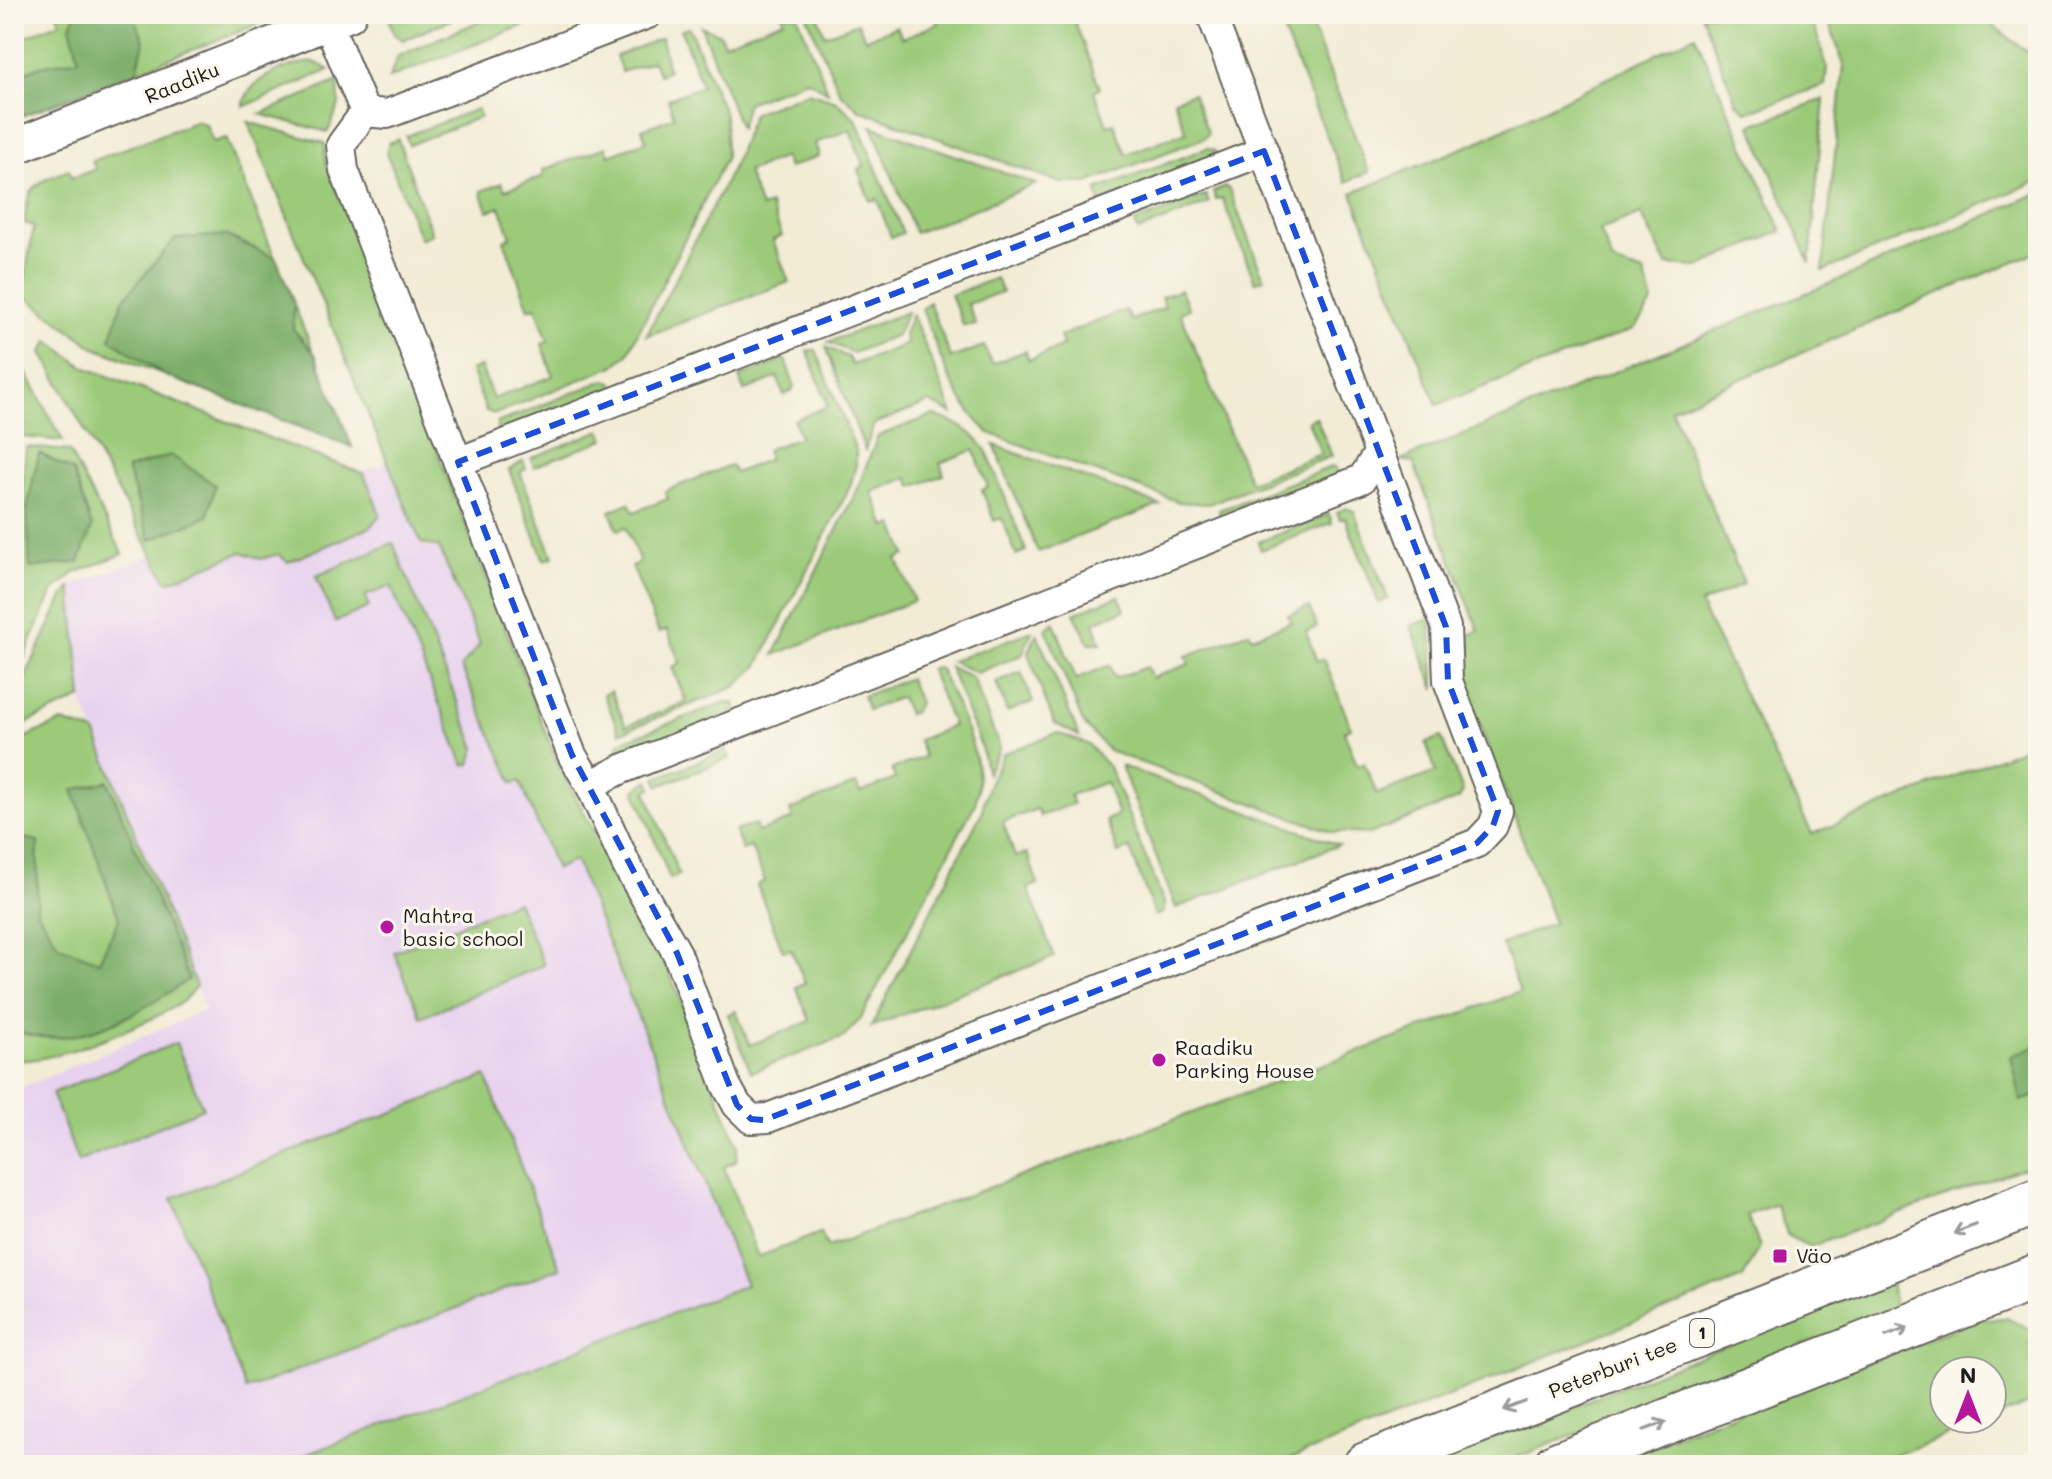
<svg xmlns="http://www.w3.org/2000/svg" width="2052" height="1479" font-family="Mali,sans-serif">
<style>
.built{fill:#e8d2ef}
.green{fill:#9bca79;stroke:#5c734a;stroke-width:2}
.forest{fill:#7cae69;stroke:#4c6542;stroke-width:2}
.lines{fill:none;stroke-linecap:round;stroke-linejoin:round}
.minor-casing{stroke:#67655d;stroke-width:32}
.tertiary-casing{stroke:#67655d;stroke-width:38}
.trunk-casing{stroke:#67655d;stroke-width:48}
.minor{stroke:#fff;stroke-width:28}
.tertiary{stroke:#fff;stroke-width:34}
.trunk{stroke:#fff;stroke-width:44}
.oneway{stroke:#999}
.marked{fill:none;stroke:#1d4ed8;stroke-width:6;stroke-dasharray:16 10;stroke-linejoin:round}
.poi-dot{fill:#b5179e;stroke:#fbf7ec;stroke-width:3}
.labels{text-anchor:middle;stroke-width:6;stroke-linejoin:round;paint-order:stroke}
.shield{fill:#fbf7ec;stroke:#5f5e5a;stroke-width:2}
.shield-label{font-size:18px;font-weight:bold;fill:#1c1c1c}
.street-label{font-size:20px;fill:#1c1c1c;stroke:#fbf7ec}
.poi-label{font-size:20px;fill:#1c1c1c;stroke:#fbf7ec;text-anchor:start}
</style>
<rect width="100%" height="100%" fill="#fbf7ec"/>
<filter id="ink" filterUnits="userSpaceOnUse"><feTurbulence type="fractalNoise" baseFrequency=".0125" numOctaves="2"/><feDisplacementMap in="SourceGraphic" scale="16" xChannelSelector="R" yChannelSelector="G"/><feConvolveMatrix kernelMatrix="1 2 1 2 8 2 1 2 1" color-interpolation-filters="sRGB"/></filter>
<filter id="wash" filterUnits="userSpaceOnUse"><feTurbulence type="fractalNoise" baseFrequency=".006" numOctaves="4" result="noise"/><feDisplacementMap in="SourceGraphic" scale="32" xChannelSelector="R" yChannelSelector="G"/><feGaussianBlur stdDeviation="1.8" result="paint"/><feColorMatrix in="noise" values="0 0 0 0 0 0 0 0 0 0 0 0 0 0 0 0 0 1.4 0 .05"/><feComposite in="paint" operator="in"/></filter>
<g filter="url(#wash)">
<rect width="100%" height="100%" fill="#f2ecd5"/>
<path class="built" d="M390 461 423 546 442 549 481 645 470 659 555 868 575 860 746 1286 279 1465H14V1091L205 1010 79 693 71 587Z"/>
<g class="green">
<path d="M57 14H284L14 119V42L60 22Z"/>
<path d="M464 14 403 40 394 34 388 15Z"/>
<path d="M496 14H553L389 78 398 56Z"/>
<path d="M782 14H797L828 92 807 80 747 103 740 128 701 26 720 34 724 43 784 20Z"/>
<path d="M806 14H817L825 35 858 23 865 39 897 26 902 38 938 24 936 16 941 14H1064L1067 22 1074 20 1100 88 1094 91 1107 125 1114 123 1126 154 1186 132 1174 100 1193 93 1208 133 1204 138 1087 183H1061L860 110 840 93Z"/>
<path d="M1276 14H1307L1369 172 1346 182Z"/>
<path d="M1701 14H1810L1827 67 1825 85 1747 112 1736 102Z"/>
<path d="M1826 14H1978L2038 60V181L1823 271 1844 65Z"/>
<path d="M689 27 725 115 726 157 627 355 614 366 495 414 486 411 471 370 481 367 493 399 553 376 542 344 548 341 536 307 529 309 504 240 511 237 500 207 488 211 481 191 502 183 505 190 544 176 543 170 606 147 609 155 646 141 642 129 674 117 668 99 702 86 681 30Z"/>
<path d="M1695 35 1782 231 1698 267 1667 265 1641 214 1600 230 1613 263 1644 273 1653 302 1634 329 1437 405 1352 193 1480 141Z"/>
<path d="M661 38 668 70 659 75 653 61 622 72 616 56Z"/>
<path d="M314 62 330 70 243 107C247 78 287 64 314 62Z"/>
<path d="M338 81 339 105 328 132 260 114Z"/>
<path d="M808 92 836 101 856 119 903 233 891 237 877 199 870 201 858 170 864 167 850 130 815 143 819 156 788 168 784 157 747 172 761 208 770 205 782 236 773 240 789 282 646 336 732 169 753 113Z"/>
<path d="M1824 99 1810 263 1751 125Z"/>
<path d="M477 109 480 117 409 145 406 136Z"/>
<path d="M197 121 206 125 213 142 226 138 352 447 93 347 22 294 34 226 25 223C27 185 34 183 69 170L72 178 96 169 92 161Z"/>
<path d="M248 122 325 143V160L558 764 668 969 738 1146 736 1161 724 1167 758 1257 820 1233 828 1247 1520 992 1502 944 1554 923 1462 677 1463 637 1479 631 1413 462 1401 460 1855 273 2038 193V251L1671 409 1744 584 1700 604 1812 834 2038 742V1162L1810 1247 1788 1236 1776 1204 1747 1215 1760 1247 1743 1278 1276 1465H472L444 1452 415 1465H403L400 1459 384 1465H279L746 1285 575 860 556 869 520 781 513 783 461 667 480 644 439 547 421 543Z"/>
<path d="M872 126 1036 184 915 233Z"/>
<path d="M398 139 432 234 420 239 386 151 389 143Z"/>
<path d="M1207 148 1214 150 1217 157 1100 203 1097 190Z"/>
<path d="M1225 187 1229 189 1264 279 1255 282 1222 198 1216 200 1213 192Z"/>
<path d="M1206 195 1209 203 1138 231 1135 222Z"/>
<path d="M996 278 1002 292 968 304 976 325H963L951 295Z"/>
<path d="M1181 290 1189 309 1180 313 1250 482 1321 454 1308 421 1316 417 1332 456 1208 504 1179 502 989 433C952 399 940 355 922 309L929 302 951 358 984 346 992 364 1025 351 1029 360 1063 346 1060 336 1126 310 1131 320 1165 307 1161 297Z"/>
<path d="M907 312 897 335 853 353 828 342Z"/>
<path d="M912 314 953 414 930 402 874 424 865 450 826 347 848 357 852 365 907 344 904 334Z"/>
<path d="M49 341 84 367 364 474 380 514 371 527 288 562 278 554 261 559 242 552 170 581 166 580 42 352Z"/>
<path d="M807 350H816L856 451V464L850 487 757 667 735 687 620 733 603 694 611 691 626 726 686 702 672 667 680 663 667 630 659 633 632 566 640 562 626 527 618 530 610 511 629 503 634 512 668 499 665 491 731 465 735 473 769 459 766 450 800 437 794 420 828 406Z"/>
<path d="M785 359 794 385 793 390 784 395 777 377 744 391 739 377Z"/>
<path d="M22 365 63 441 14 436V375Z"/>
<path d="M605 380 612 382 616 390 497 437V423Z"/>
<path d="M933 415C958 423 972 430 987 452L1026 551 1016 555 1002 518 994 521 982 490 988 487 974 450 940 463 944 475 912 487 908 478 872 492 886 527 894 525 906 555 897 559 914 601 774 655 856 492 878 436Z"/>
<path d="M601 430 605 439 534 467 531 458Z"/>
<path d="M994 445 1160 505 1038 552Z"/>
<path d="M26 447 69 451 123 554 74 573 53 591 14 680V575Z"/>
<path d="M523 461 526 469 520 472 553 557 544 560 509 470Z"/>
<path d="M1334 466 1342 477 1220 523 1219 510Z"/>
<path d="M1346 508 1354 511 1388 599 1379 603 1345 518 1340 519 1337 512Z"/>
<path d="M1329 514 1332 523 1261 550 1258 542Z"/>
<path d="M393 543 476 748 470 764 464 765 391 586 365 596 369 607 335 622 316 576Z"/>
<path d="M71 587 82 698 14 729 17 694 63 597Z"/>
<path d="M1119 596 1125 610 1094 622 1101 643H1089L1074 613Z"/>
<path d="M1309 607 1317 627 1306 632 1317 661 1324 659 1351 728 1344 731 1357 765 1364 763 1377 794 1436 772 1426 743 1441 737 1463 791 1459 799 1369 834 1332 832 1109 751 1083 723 1046 629 1054 622 1076 679 1110 665 1115 678 1147 667 1152 678 1189 664 1186 656 1249 632 1252 637 1291 622 1288 615Z"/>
<path d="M1429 619 1431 628 1435 689 1411 626Z"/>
<path d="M1032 631 1022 655 977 673 951 661Z"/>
<path d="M1037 633 1079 736 1054 723 1028 654Z"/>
<path d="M936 667 940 669C957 710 988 760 975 804L861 1018 844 1037 751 1072 728 1014 736 1011 750 1045 810 1021 796 987 805 983 791 949 783 951 757 885 765 881 751 847 742 850 735 831 755 824 758 832 793 819 790 810 856 784 860 793 895 779 892 769 924 757 918 740 953 726 930 669Z"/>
<path d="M949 667 972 677 1000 748 987 774 981 746Z"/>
<path d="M1021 672 1033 702 1007 712 996 682Z"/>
<path d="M909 678 919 703 914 712 908 714 901 697 868 710 863 696Z"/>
<path d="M726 702 735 704 737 711 621 756 617 748 620 742Z"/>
<path d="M62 722 95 732 196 986C191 992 186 1000 179 1004 152 1022 42 1068 14 1059V742Z"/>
<path d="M1057 733 1088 744 1109 767 1165 905 1163 913 1155 916 1130 849 1118 853 1106 820 1118 815 1106 782 1070 795 1073 804 1040 816 1037 809 1003 822 1015 857 1027 853 1038 884 1028 888 1054 957 871 1027 981 814 988 786 1003 754Z"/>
<path d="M726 750 730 758 659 786 656 778Z"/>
<path d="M1121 766 1339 845 1176 908Z"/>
<path d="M649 780 652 788 646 791 679 875 670 879 635 790Z"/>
<path d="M517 901 544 965 421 1017 394 952Z"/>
<path d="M176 1043 203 1108 78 1162 52 1093Z"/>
<path d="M486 1076 560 1268 246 1390 172 1198Z"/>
<path d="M1891 1281 1895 1309 1498 1465H1423Z"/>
<path d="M2008 1318 2038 1333V1400L1992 1418V1371H1944V1419H1990L1869 1465H1598L1979 1319Z"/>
</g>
<g class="forest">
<path d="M76 14H133L144 41 137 72 14 119V77L40 66 79 59 70 27Z"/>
<path d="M225 235 276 258 294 303 293 329 315 354 352 447 166 376 110 339 123 300 175 239Z"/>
<path d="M39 453 73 471 92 527 79 562 30 568 27 509Z"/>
<path d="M171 455 215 485 208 516 150 540 127 469Z"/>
<path d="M108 781 189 979C142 1012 71 1055 14 1030V836L38 841 37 911 59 946 99 961 119 919 73 790Z"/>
<path d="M2038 1045V1095L2021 1101 2011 1056Z"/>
</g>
</g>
<g filter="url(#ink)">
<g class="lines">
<defs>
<g id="minor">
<path d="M328 23 365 112 387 114 648 14"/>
<path d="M365 112 341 145 344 170 572 755 590 785 622 769 1362 479 1379 452"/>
<path d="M458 462 1264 151"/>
<path d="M590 785 627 866 677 953 726 1085 737 1105 751 1119 768 1118 1477 843 1493 826 1498 811 1448 681 1446 627 1211 14"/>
</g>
<path id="tertiary" d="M14 147 349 14"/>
<g id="trunk">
<path d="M1366 1465 2038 1201"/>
<path d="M1556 1465 2038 1276"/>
</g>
</defs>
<use href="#minor" class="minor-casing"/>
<use href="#tertiary" class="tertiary-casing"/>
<use href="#trunk" class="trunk-casing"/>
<use href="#minor" class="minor"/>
<use href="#tertiary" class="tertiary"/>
<use href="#trunk" class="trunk"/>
</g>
<defs><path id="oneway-shaft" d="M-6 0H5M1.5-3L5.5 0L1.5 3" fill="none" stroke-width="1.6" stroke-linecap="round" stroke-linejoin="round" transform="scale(2)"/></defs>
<g class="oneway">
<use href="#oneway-shaft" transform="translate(1965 1229) rotate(159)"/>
<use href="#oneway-shaft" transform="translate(1897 1332) rotate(-21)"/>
<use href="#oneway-shaft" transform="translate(1515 1406) rotate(159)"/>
<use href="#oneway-shaft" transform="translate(1655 1426) rotate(-21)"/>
</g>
</g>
<path class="marked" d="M1264 151 1446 627 1448 681 1498 811 1493 826 1477 843 764 1120 751 1119 737 1105 677 953 572 755 458 462Z"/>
<g class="poi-dot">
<circle cx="387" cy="927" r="8"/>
<circle cx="1159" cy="1060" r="8"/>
<rect x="1772" y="1248" width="16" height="16" rx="4"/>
</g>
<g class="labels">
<rect class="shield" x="1690" y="1319" width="24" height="28" rx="6"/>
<g class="shield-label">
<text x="1702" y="1339">1</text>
</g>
<g class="street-label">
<text transform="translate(182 83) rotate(-22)" y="7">Raadiku</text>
<text transform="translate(1613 1368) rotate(-21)" y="7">Peterburi tee</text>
</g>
<g class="poi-label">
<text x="403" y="923">Mahtra<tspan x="403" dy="23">basic school</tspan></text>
<text x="1175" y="1055">Raadiku<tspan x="1175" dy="23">Parking House</tspan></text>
<text x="1796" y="1263">Väo</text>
</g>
</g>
<rect width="2052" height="1479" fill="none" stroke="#fbf7ec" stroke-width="48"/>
<g transform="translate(1968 1395)"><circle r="38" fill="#fbf7ec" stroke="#a29f99" stroke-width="2"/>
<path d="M0-6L14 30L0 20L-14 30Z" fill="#b5179e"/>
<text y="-12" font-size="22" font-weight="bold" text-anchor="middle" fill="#1c1c1c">N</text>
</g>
</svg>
